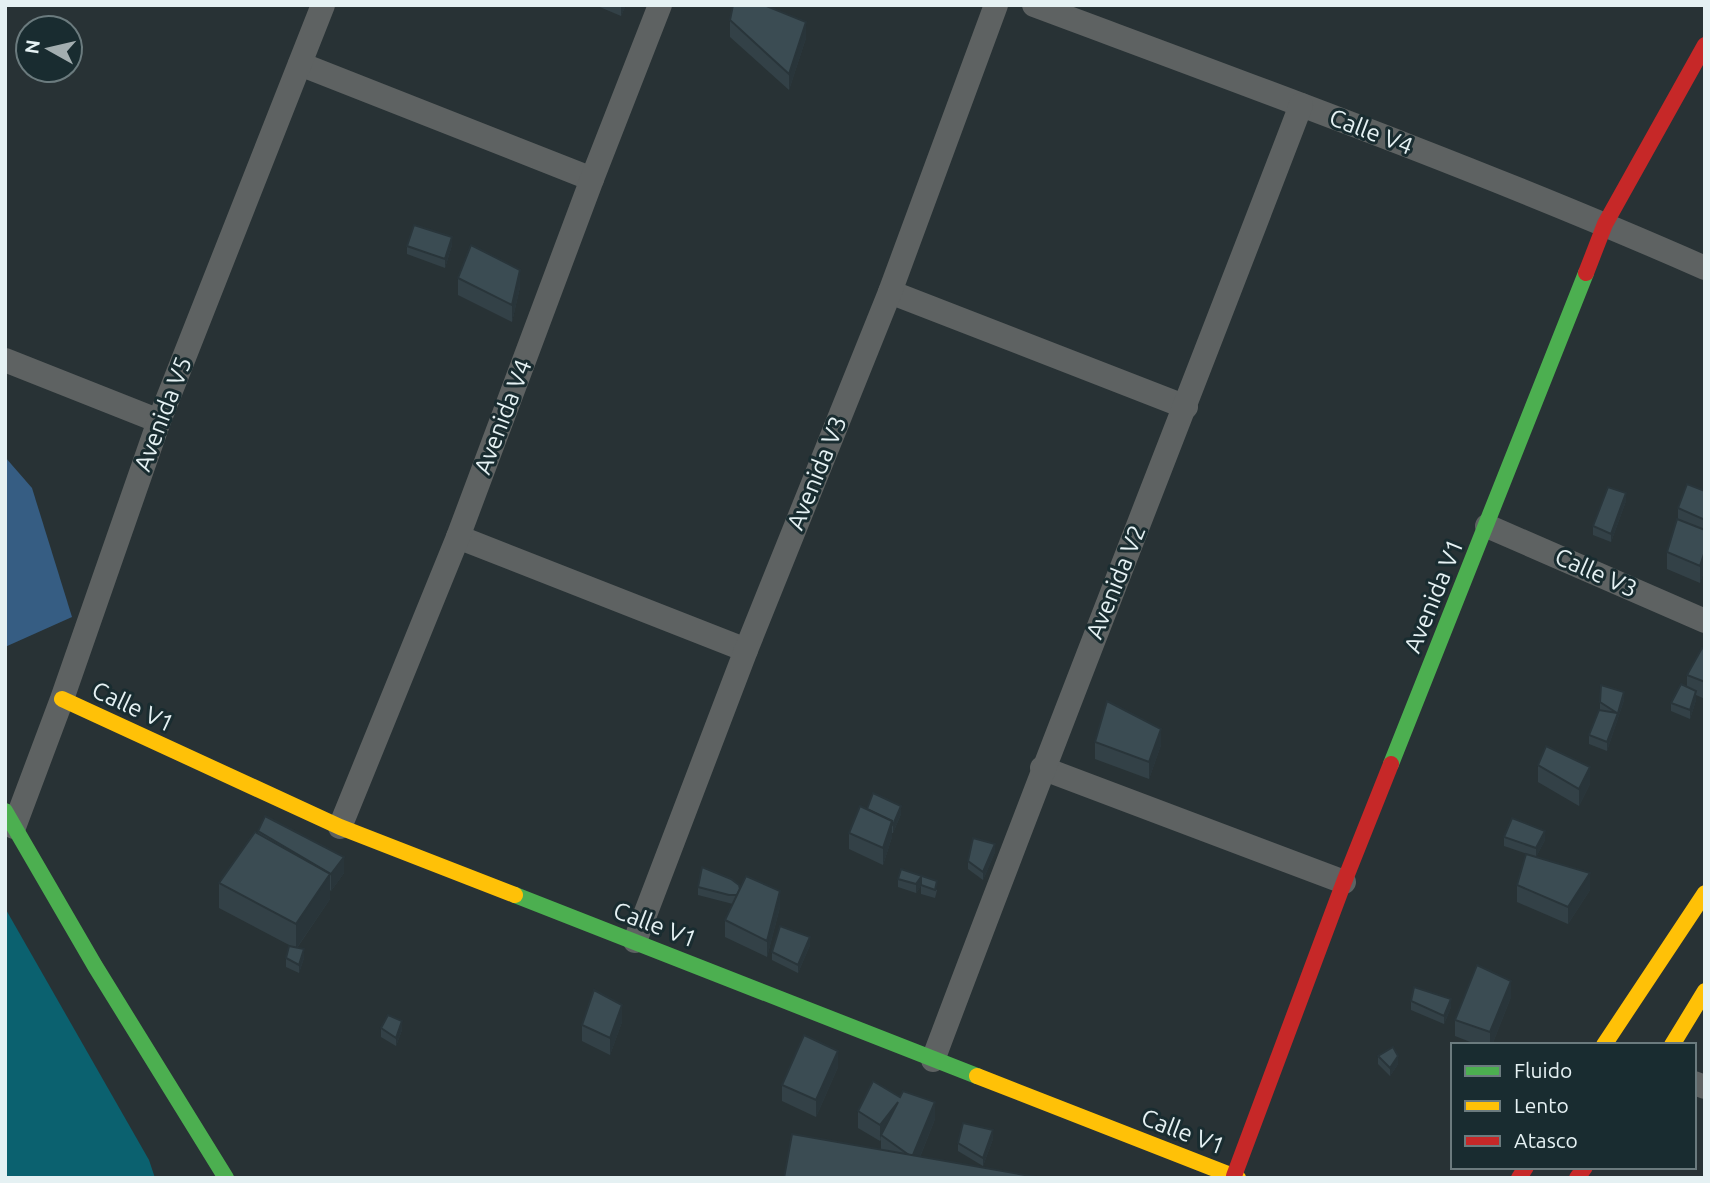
<svg xmlns="http://www.w3.org/2000/svg" width="1710" height="1183" font-family="Ubuntu,sans-serif">
<style>
.forest{fill:#0b616f}
.water{fill:#365d83}
.lines{fill:none;stroke-linecap:round;stroke-linejoin:round}
.street{stroke:#5e6262;stroke-width:24}
.fast{stroke:#4caf50;stroke-width:16}
.slow{stroke:#ffc107;stroke-width:16}
.jam{stroke:#c62828;stroke-width:16}
.wall{fill:#334147}
.shaded-wall{fill:#29353a}
.building{fill:#3b4c53;stroke:#29353a;stroke-width:2}
.labels{text-anchor:middle;stroke-width:6;stroke-linejoin:round;paint-order:stroke}
.street-label{font-size:24px;fill:#e5f1f3;stroke:#192c30}
</style>
<rect width="100%" height="100%" fill="#283235"/>
<path class="forest" d="M5 908 149 1160 155 1178H5Z"/>
<path class="water" d="M5 457 32 488 72 617 5 647Z"/>
<g class="lines">
<g class="street">
<path d="M1034 5C1259 89 1485 171 1705 268"/>
<path d="M300 64 592 179"/>
<path d="M890 292 1186 407"/>
<path d="M5 360 159 421"/>
<path d="M1487 526 1705 621"/>
<path d="M458 537 746 650"/>
<path d="M1042 768 1344 882"/>
<path d="M14 827 62 699 159 421 323 5"/>
<path d="M340 827 458 537 592 179 660 5"/>
<path d="M635 941 746 650 890 292 996 5"/>
<path d="M933 1060C1053 740 1179 423 1301 105"/>
<path d="M1694 1083 1705 1087"/>
</g>
<g class="fast">
<path d="M1391 764 1586 273"/>
<path d="M5 811 95 966 226 1178"/>
<path d="M515 895 977 1076"/>
</g>
<g class="slow">
<path d="M62 699 340 827 515 895"/>
<path d="M1604 1045 1705 893"/>
<path d="M1672 1045 1705 991"/>
<path d="M977 1076 1238 1178"/>
</g>
<g class="jam">
<path d="M1586 273 1605 224 1705 45"/>
<path d="M1234 1176 1344 882 1391 764"/>
<path d="M1519 1178 1526 1167"/>
<path d="M1577 1178 1585 1167"/>
</g>
</g>
<g class="wall">
<path d="M595 5H626L621 16Z"/>
<path d="M730 20 806 38 789 90 730 37Z"/>
<path d="M452 245 445 268 407 254V246Z"/>
<path d="M458 278 520 287 512 322 458 295Z"/>
<path d="M1705 491V568L1700 583 1667 569V552L1678 519V508Z"/>
<path d="M1626 501 1611 542 1593 535V526Z"/>
<path d="M1705 649V699L1696 695V700L1690 719 1671 711V703L1687 687V675Z"/>
<path d="M1624 700 1607 751 1589 744V735L1600 710V702Z"/>
<path d="M1095 742 1161 745 1149 779 1095 759Z"/>
<path d="M1538 765 1590 784 1579 806 1538 782Z"/>
<path d="M867 809 901 814 893 833H892V837L883 865 849 849V833Z"/>
<path d="M258 831 344 873 331 891 330 890V899L297 948 304 958 299 973 286 967V958L291 946 219 908V883L258 834Z"/>
<path d="M1504 837 1545 840 1536 857 1504 846Z"/>
<path d="M995 852 983 880 968 869V861Z"/>
<path d="M901 869 937 890 935 898 921 894V886L916 893 898 887V879Z"/>
<path d="M1517 885 1590 890 1568 924 1517 902Z"/>
<path d="M698 887 740 889 780 907 767 957 725 937V920L733 904 698 895Z"/>
<path d="M810 945 798 973 772 960V952Z"/>
<path d="M1511 997 1492 1045H1478L1455 1036V1020Z"/>
<path d="M1411 1001 1451 1007 1444 1024 1411 1010Z"/>
<path d="M622 1022 610 1055 582 1041V1025Z"/>
<path d="M381 1028 402 1030 396 1046 381 1037Z"/>
<path d="M1378 1056 1398 1064 1390 1076 1378 1064Z"/>
<path d="M838 1067 816 1117 782 1101V1085Z"/>
<path d="M858 1111 935 1119 920 1157 881 1150V1140L880 1141 858 1128Z"/>
<path d="M993 1139 983 1166 958 1151V1143Z"/>
</g>
<g class="shaded-wall">
<path d="M621 5H626L621 16Z"/>
<path d="M806 22V38L789 90V74Z"/>
<path d="M452 237V245L445 268V259Z"/>
<path d="M520 270V287L512 322V305Z"/>
<path d="M1626 493V501L1611 542V534Z"/>
<path d="M1705 551V568L1700 583V566Z"/>
<path d="M1696 691V700L1690 719V710Z"/>
<path d="M1624 692V700L1607 751V742Z"/>
<path d="M1161 729V745L1149 779V762Z"/>
<path d="M1590 767V784L1579 806V789Z"/>
<path d="M901 806V814L893 833V825Z"/>
<path d="M892 821V837L883 865V848Z"/>
<path d="M1545 831V840L1536 857V848Z"/>
<path d="M995 844V852L983 880V872Z"/>
<path d="M344 857V873L331 891V874Z"/>
<path d="M1590 873V890L1568 924V907Z"/>
<path d="M330 874V899L296 949V924Z"/>
<path d="M921 877V886L916 893V884Z"/>
<path d="M780 891V907L767 957V941Z"/>
<path d="M810 937V945L798 973V965Z"/>
<path d="M304 949V958L299 973V965Z"/>
<path d="M1511 981V997L1492 1045H1490V1032Z"/>
<path d="M1451 999V1007L1444 1024V1016Z"/>
<path d="M622 1005V1022L610 1055V1038Z"/>
<path d="M402 1021V1030L396 1046V1038Z"/>
<path d="M838 1051V1067L816 1117V1100Z"/>
<path d="M1398 1056V1064L1390 1076V1068Z"/>
<path d="M898 1102 881 1135 880 1141V1125Z"/>
<path d="M935 1102V1119L913 1174V1157Z"/>
<path d="M993 1130V1139L983 1166V1158Z"/>
</g>
<g class="building">
<path d="M733 5H764L806 22 789 74 730 20Z"/>
<path d="M414 225 452 237 445 259 407 246Z"/>
<path d="M471 245 520 270 512 305 458 278Z"/>
<path d="M1687 484 1705 491V520L1678 508Z"/>
<path d="M1608 487 1626 493 1611 534 1593 526Z"/>
<path d="M1677 519 1705 530V551L1700 566 1667 552Z"/>
<path d="M1702 648 1705 649V682L1687 675Z"/>
<path d="M1681 684 1696 691 1690 710 1671 703Z"/>
<path d="M1601 685 1624 692 1618 713 1607 742 1589 735 1599 710 1617 713 1600 702Z"/>
<path d="M1107 701 1161 729 1149 762 1095 742Z"/>
<path d="M1546 746 1590 767 1579 789 1538 765Z"/>
<path d="M873 793 901 806 893 825 892 824V821L867 809Z"/>
<path d="M860 806 892 821 883 848 849 833Z"/>
<path d="M265 816 344 857 331 874 258 831Z"/>
<path d="M1512 818 1545 831 1536 848 1504 837Z"/>
<path d="M255 832 330 874 296 924 219 883Z"/>
<path d="M973 838 995 844 983 872 968 861Z"/>
<path d="M1526 854 1590 873 1568 907 1517 885Z"/>
<path d="M702 867 731 879 739 885 740 889 737 895H729L698 887Z"/>
<path d="M901 869 937 881 935 890 921 885V877L916 884 898 879Z"/>
<path d="M746 876 780 891 767 941 725 920Z"/>
<path d="M780 926 810 937 798 965 772 952Z"/>
<path d="M289 946 304 949 299 965 286 958Z"/>
<path d="M1477 965 1511 981 1490 1032 1455 1020Z"/>
<path d="M1414 987 1451 999 1444 1016 1411 1001Z"/>
<path d="M594 990 622 1005 610 1038 582 1025Z"/>
<path d="M388 1015 402 1021 396 1038 381 1028Z"/>
<path d="M804 1035 838 1051 816 1100 782 1085Z"/>
<path d="M1393 1047 1398 1056 1390 1068 1378 1056Z"/>
<path d="M873 1081 900 1097 903 1091 935 1102 913 1155H909L881 1135 898 1102 880 1125 858 1111Z"/>
<path d="M963 1123 993 1130 983 1158 958 1143Z"/>
<path d="M792 1134 1042 1178H784Z"/>
</g>
<g class="labels">
<g class="street-label">
<text transform="translate(1371 132) rotate(21)" y="8">Calle V4</text>
<text transform="translate(163 414) rotate(-69)" y="8">Avenida V5</text>
<text transform="translate(503 417) rotate(-69)" y="8">Avenida V4</text>
<text transform="translate(817 473) rotate(-68)" y="8">Avenida V3</text>
<text transform="translate(1596 573) rotate(24)" y="8">Calle V3</text>
<text transform="translate(1116 582) rotate(-68)" y="8">Avenida V2</text>
<text transform="translate(1434 596) rotate(-68)" y="8">Avenida V1</text>
<text transform="translate(133 707) rotate(25)" y="8">Calle V1</text>
<text transform="translate(655 925) rotate(21)" y="8">Calle V1</text>
<text transform="translate(1183 1132) rotate(21)" y="8">Calle V1</text>
</g>
</g>
<rect width="1710" height="1183" fill="none" stroke="#e5f1f3" stroke-width="14"/>
<rect x="1451" y="1043" width="245" height="126" fill="#192c30" stroke="#6b7b7e" stroke-width="2"/>
<rect x="1465" y="1066" width="35" height="10" fill="#4caf50" stroke="#6b7b7e" stroke-width="2"/>
<text x="1514" y="1078" font-size="21" fill="#e5f1f3">Fluido</text>
<rect x="1465" y="1101" width="35" height="10" fill="#ffc107" stroke="#6b7b7e" stroke-width="2"/>
<text x="1514" y="1113" font-size="21" fill="#e5f1f3">Lento</text>
<rect x="1465" y="1136" width="35" height="10" fill="#c62828" stroke="#6b7b7e" stroke-width="2"/>
<text x="1514" y="1148" font-size="21" fill="#e5f1f3">Atasco</text>
<g transform="translate(49 49) rotate(278)"><circle r="33" fill="#192c30" stroke="#6b7b7e" stroke-width="2"/>
<path d="M0-5L12 26L0 18L-12 26Z" fill="#a3aeb0"/>
<text y="-10" font-size="19" font-weight="bold" text-anchor="middle" fill="#e5f1f3">N</text>
</g>
</svg>
